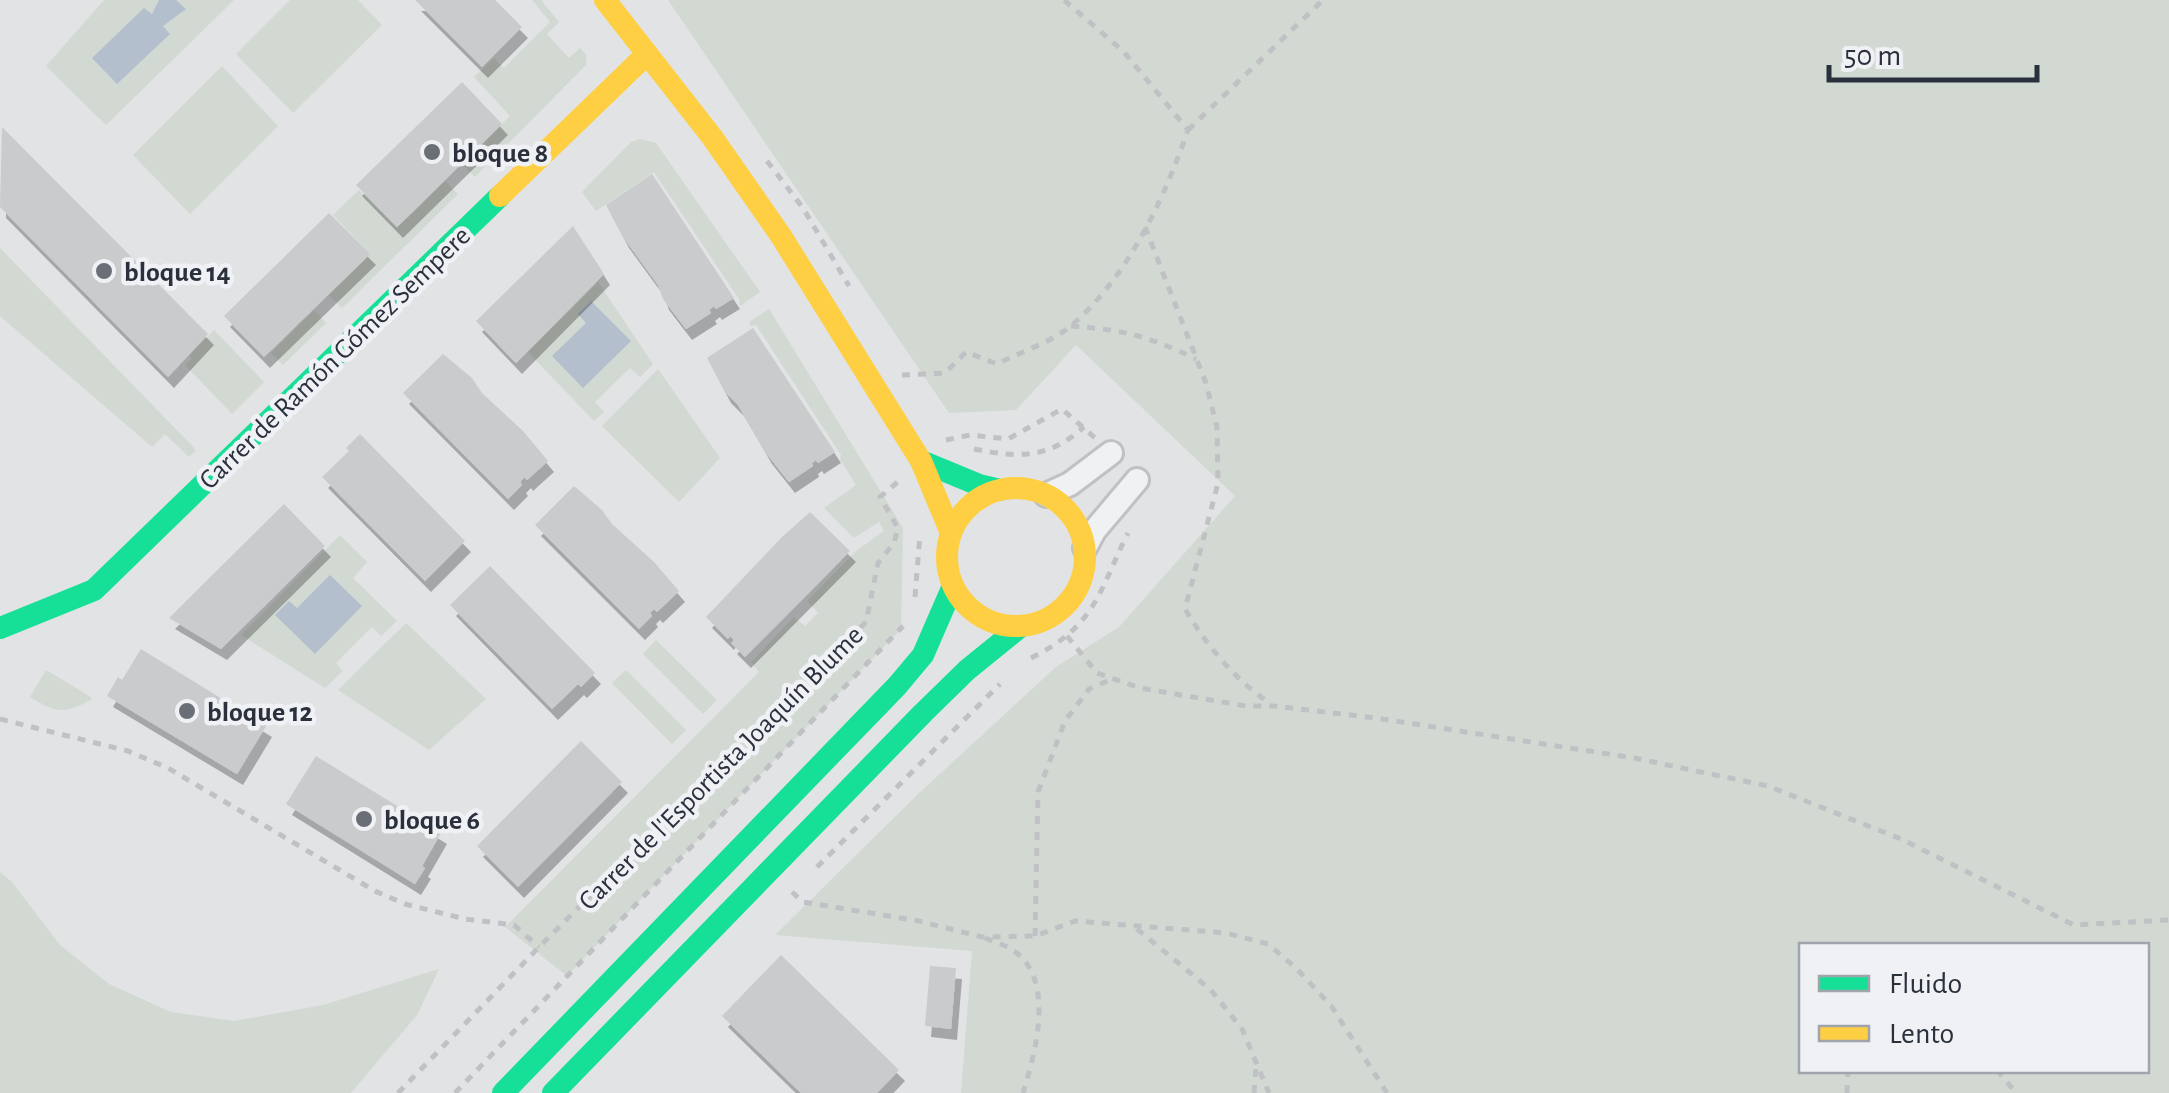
<svg xmlns="http://www.w3.org/2000/svg" width="2169" height="1093" font-family="'Alegreya Sans',sans-serif">
<style>
.green{fill:#d2d9d2;fill-rule:evenodd}
.water{fill:#b3bfcd}
.building{fill:#c9cbcd;filter:url(#shadow)}
.lines{fill:none;stroke-linecap:round;stroke-linejoin:round}
.street-casing{stroke:#bfc1c3;stroke-width:28}
.path{stroke:#c0c1c5;stroke-width:5;stroke-dasharray:8 8;stroke-linecap:butt}
.street{stroke:#f0f1f3;stroke-width:22}
.fast{stroke:#16e098;stroke-width:22}
.slow{stroke:#ffcf43;stroke-width:22}
.poi-dot{fill:#6a6f77;stroke:#eff1f5;stroke-width:4}
.labels{text-anchor:middle;stroke-width:9;stroke-linejoin:round;paint-order:stroke}
.poi-label{font-size:28px;font-weight:bold;fill:#2a303c;stroke:#eff1f5;text-anchor:start}
.street-label{font-size:28px;fill:#2a303c;stroke:#eff1f5}
</style>
<defs>
<filter id="shadow"><feDropShadow dx="6" dy="11" stdDeviation="0" flood-color="#0004"/></filter>
</defs>
<rect width="100%" height="100%" fill="#e1e3e5"/>
<g class="green">
<path d="M104 0H234L106 125 46 66Z"/>
<path d="M290 0H358L382 25 293 113 236 54Z"/>
<path d="M532 0H541L559 22 547 34 569 58 580 48 586 55V65L475 177 462 164 510 116 474 77 494 58 504 68 550 22Z"/>
<path d="M668 0H2169V1093H961L972 951 775 935 917 795 1056 667 1119 627 1235 496 1076 345 1016 410 949 413ZM1802 946H2146V1070H1802Z"/>
<path d="M222 66 278 126 190 214 133 155Z"/>
<path d="M640 139 656 143 760 292 740 306 739 299 654 172 596 211 582 192 631 142Z"/>
<path d="M445 181 458 194 342 308 329 295 370 254 333 215 359 190 397 228Z"/>
<path d="M0 248 196 450 189 457 165 434 152 447 0 316Z"/>
<path d="M598 282 653 364 640 377 630 368 595 402 604 412 594 421 528 352Z"/>
<path d="M769 309 903 528 901 629 567 976 505 927 759 672 751 662 794 617 805 626 818 613 807 601 856 551 884 531 879 522 854 538 824 508 856 485 840 459 841 455 756 325 751 326 749 322Z"/>
<path d="M314 310 326 323 283 365 271 353Z"/>
<path d="M214 330 264 382 232 414 185 365 192 359 189 356Z"/>
<path d="M658 369 720 458 679 502 602 426Z"/>
<path d="M340 535 367 562 353 578 397 621 381 636 372 627 336 663 343 671 325 688 241 635Z"/>
<path d="M406 623 486 699 429 750 338 690Z"/>
<path d="M656 640 717 700 703 714 643 654Z"/>
<path d="M46 670 91 697 92 699C64 715 56 713 30 697Z"/>
<path d="M626 670 686 730 672 744 612 683Z"/>
<path d="M0 872 12 882 60 945 109 984 171 1012 234 1021 323 1005 439 969 417 1015 351 1093H0Z"/>
</g>
<g class="water">
<path d="M159 0H176L186 9 163 26 170 34 117 84 92 58 144 8 152 14Z"/>
<path d="M591 301 631 341 583 388 552 356 586 323 578 314Z"/>
<path d="M330 575 362 606 315 654 275 615 289 601 297 608Z"/>
</g>
<g class="building">
<path d="M415 0H495L522 27 482 67Z"/>
<path d="M462 82 502 124 397 227 356 185Z"/>
<path d="M2 127 208 334 168 377 0 207Z"/>
<path d="M652 174 734 298 716 309 714 306 709 310 711 313 686 329 663 299 658 285 623 237 606 205Z"/>
<path d="M329 213 370 254 264 357 224 316Z"/>
<path d="M573 226 604 274 516 363 476 321Z"/>
<path d="M753 328 835 452 818 463 816 460 812 463 813 466 789 482 766 453 738 405 725 392 707 358Z"/>
<path d="M443 354 472 378 482 393 523 431 548 461 527 480 525 477 520 482 522 485 508 499 403 393Z"/>
<path d="M360 434 465 541 425 581 322 477 349 451 346 448Z"/>
<path d="M574 486 602 510 612 524 654 562 679 591 657 612 654 609 650 613 652 616 639 629 535 525Z"/>
<path d="M284 504 325 546 221 649 169 618Z"/>
<path d="M810 512 850 551 745 657 731 643 734 640 730 636 728 639 706 617 782 537Z"/>
<path d="M490 566 595 673 581 687 578 684 552 709 450 605Z"/>
<path d="M141 649 266 726 237 774 107 696 118 677 122 680Z"/>
<path d="M581 741 622 782 518 887 477 846Z"/>
<path d="M316 756 441 833 422 866 425 868 415 884 286 804Z"/>
<path d="M781 955 899 1070 877 1093H801L722 1016Z"/>
<path d="M930 966 956 968 951 1029 925 1026Z"/>
</g>
<g class="lines">
<defs>
<g id="street">
<path d="M1046 495 1070 484 1111 453"/>
<path d="M1085 548 1094 531 1137 480"/>
</g>
</defs>
<use href="#street" class="street-casing"/>
<g class="path">
<path d="M1188 130 1323 0"/>
<path d="M767 161 803 208 849 286"/>
<path d="M1145 227 1206 383 1217 427 1218 483 1185 609C1207 646 1235 680 1271 704"/>
<path d="M1071 326C1125 330 1148 336 1196 359"/>
<path d="M902 375 945 373 966 352 997 364C1020 352 1053 342 1073 324 1129 275 1164 199 1188 130L1124 52 1064 0"/>
<path d="M946 440 970 435 1008 439 1062 409 1095 438"/>
<path d="M974 449C1019 458 1048 459 1084 427"/>
<path d="M915 597 920 534"/>
<path d="M1067 636 1097 673 1140 688 1246 706H1274L1376 718 1634 758 1768 786 1901 839 2074 925 2169 920"/>
<path d="M1031 658C1096 626 1099 591 1128 533"/>
<path d="M0 719 128 751 168 768 375 891 405 904 465 919 514 925 539 947"/>
<path d="M817 867 1000 684"/>
<path d="M792 892 803 902 919 921 982 937 1035 936 1075 921 1226 933 1268 944 1297 969 1332 1007 1387 1093"/>
<path d="M1137 929 1211 990 1242 1029 1269 1093"/>
<path d="M1035 936 1038 792 1065 721 1089 689 1110 680"/>
<path d="M985 938C994 942 1006 945 1014 951 1056 980 1035 1054 1023 1093"/>
<path d="M1997 1070 2016 1093"/>
<path d="M398 1093 539 947 866 622 878 563 894 543 898 528 880 497 900 480"/>
<path d="M455 1093 903 626"/>
<path d="M1254 1093 1256 1066"/>
<path d="M1847 1093 1848 1070"/>
</g>
<use href="#street" class="street"/>
<g class="fast">
<path d="M921 461 979 485 1000 490"/>
<path d="M0 628 94 590 500 196"/>
<path d="M503 1093 897 686 923 655 953 586"/>
<path d="M553 1093 923 713 967 670 1020 627"/>
</g>
<g class="slow">
<path d="M605 0 712 137 781 236 921 461 951 533"/>
<path d="M500 196 647 54"/>
<circle cx="1016" cy="557" r="69"/>
</g>
</g>
<g class="poi-dot">
<circle cx="432" cy="152" r="10"/>
<circle cx="104" cy="271" r="10"/>
<circle cx="187" cy="711" r="10"/>
<circle cx="364" cy="819" r="10"/>
</g>
<g class="labels">
<g class="poi-label">
<text x="452" y="162">bloque 8</text>
<text x="124" y="281">bloque 14</text>
<text x="207" y="721">bloque 12</text>
<text x="384" y="829">bloque 6</text>
</g>
<g class="street-label">
<text transform="translate(334 357) rotate(-44)" y="10">Carrer de Ramón Gómez Sempere</text>
<text transform="translate(720 767) rotate(-45)" y="10">Carrer de l'Esportista Joaquín Blume</text>
</g>
</g>
<rect x="1799" y="943" width="350" height="130" fill="#eff1f5" stroke="#a0a4ab" stroke-width="2.5"/>
<rect x="1819" y="976" width="50" height="15" fill="#16e098" stroke="#a0a4ab" stroke-width="2.5"/>
<text x="1889" y="993" font-size="30" fill="#2a303c">Fluido</text>
<rect x="1819" y="1026" width="50" height="15" fill="#ffcf43" stroke="#a0a4ab" stroke-width="2.5"/>
<text x="1889" y="1043" font-size="30" fill="#2a303c">Lento</text>
<path d="M1829 65v15h208v-15" fill="none" stroke="#2a303c" stroke-width="5"/>
<text x="1844" y="65" font-size="30" fill="#2a303c" stroke="#eff1f5" stroke-width="8" paint-order="stroke">50 m</text>
</svg>
